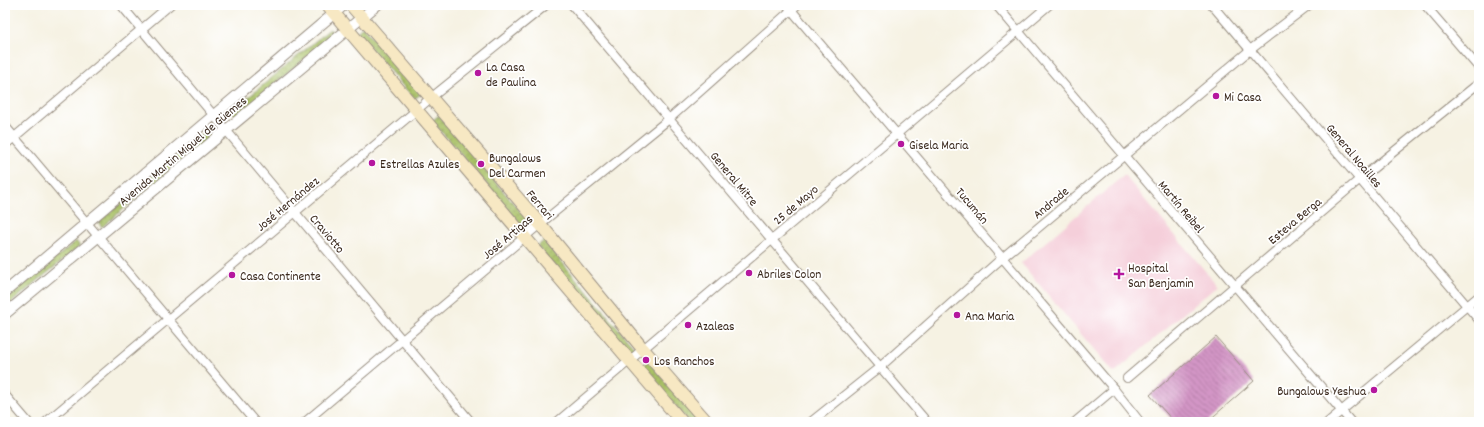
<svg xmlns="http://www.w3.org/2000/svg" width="1484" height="427" font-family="Dekko,sans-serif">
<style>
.built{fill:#f5cfda}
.grass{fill:url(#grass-dots);stroke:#727642}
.building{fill:url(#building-back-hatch)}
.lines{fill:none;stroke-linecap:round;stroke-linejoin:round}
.minor-casing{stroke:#988e80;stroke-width:10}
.tertiary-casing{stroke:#988e80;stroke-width:12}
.secondary-casing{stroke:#988e80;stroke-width:14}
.minor{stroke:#fff;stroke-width:8}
.tertiary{stroke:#fff;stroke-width:10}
.secondary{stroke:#f7e8c3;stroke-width:12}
.poi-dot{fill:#b5179e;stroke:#fff;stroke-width:1.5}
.labels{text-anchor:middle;stroke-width:3.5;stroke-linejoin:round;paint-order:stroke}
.poi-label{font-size:13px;fill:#3b2a1e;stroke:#fff;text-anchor:start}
.street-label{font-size:13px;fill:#3b2a1e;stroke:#fff}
</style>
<defs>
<pattern id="grass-dots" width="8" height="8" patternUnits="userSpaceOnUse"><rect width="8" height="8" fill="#aac267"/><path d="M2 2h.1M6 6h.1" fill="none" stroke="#8c9e54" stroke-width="1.8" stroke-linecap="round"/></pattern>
<pattern id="building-back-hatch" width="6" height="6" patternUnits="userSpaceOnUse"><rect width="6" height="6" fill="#d395c6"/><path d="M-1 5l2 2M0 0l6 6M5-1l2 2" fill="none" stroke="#ac7aa0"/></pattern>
</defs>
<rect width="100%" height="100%" fill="#fff"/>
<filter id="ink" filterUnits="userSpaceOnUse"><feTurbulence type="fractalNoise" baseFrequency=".025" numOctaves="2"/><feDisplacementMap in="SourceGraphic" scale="8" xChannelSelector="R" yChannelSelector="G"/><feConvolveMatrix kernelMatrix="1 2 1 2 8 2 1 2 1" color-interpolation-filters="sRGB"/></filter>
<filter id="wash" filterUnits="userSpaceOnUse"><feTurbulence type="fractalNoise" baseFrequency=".012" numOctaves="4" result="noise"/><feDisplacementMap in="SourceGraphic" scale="16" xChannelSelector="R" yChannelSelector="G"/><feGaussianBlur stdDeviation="0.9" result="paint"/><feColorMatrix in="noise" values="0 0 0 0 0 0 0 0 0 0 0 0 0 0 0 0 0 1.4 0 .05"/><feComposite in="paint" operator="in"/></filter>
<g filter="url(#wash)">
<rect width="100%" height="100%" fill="#f6f2e3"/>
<path class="built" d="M1124 175 1217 285 1114 373 1021 263Z"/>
<g class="grass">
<path d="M363 26 421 94 414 99 357 32Z"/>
<path d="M330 29 334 34 236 116 232 111Z"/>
<path d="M439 115 530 223 524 228 432 121Z"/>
<path d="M209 129 213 134 102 227 98 222Z"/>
<path d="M76 241 80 246 5 308V300Z"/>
<path d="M544 241 635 348 629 353 537 246Z"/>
<path d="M648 361 700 422H689L642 367Z"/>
</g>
<g id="blocks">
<path class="building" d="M1216 337 1254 381 1207 422H1174L1150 395Z"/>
</g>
</g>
<g filter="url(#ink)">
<use href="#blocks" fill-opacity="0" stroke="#988e80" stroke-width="1"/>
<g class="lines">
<defs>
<g id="minor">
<path d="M121 5 471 422"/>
<path d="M572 5 927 422"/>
<path d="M787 5 1114 389 1140 422"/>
<path d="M996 5 1351 422"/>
<path d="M1212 5 1479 320"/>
<path d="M1425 5 1479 68"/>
<path d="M5 126 255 422"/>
<path d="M5 145 170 5"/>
<path d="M1127 378 1360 179 1479 83"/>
<path d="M5 395 28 422"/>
<path d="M46 422 432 97 546 5"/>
<path d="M305 422 540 224 669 119 797 5"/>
<path d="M557 422 1049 5"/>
<path d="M811 422 880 367 1002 258 1250 50 1309 5"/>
<path d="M1075 422 1114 389"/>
<path d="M1328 422 1479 296"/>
</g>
<g id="tertiary">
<path d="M5 292 344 5"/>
<path d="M5 314 377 5"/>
</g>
<g id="secondary">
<path d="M327 5 682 422"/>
<path d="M351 5 540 224 643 349 707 422"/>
</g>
</defs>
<use href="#minor" class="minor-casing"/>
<use href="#tertiary" class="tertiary-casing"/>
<use href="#secondary" class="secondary-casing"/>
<use href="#minor" class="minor"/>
<use href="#tertiary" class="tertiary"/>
<use href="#secondary" class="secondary"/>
</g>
</g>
<g class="poi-dot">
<circle cx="478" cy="73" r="4"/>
<circle cx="1216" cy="96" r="4"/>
<circle cx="901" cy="144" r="4"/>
<circle cx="372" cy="163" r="4"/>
<circle cx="481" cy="164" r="4"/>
<circle cx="749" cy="273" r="4"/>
<path d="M1117 268h4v4h4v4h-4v4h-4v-4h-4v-4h4z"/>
<circle cx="232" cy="275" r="4"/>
<circle cx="957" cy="315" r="4"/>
<circle cx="688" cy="325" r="4"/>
<circle cx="646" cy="360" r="4"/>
<circle cx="1374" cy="390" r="4"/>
</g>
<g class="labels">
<g class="poi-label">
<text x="486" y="71">La Casa<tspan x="486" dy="15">de Paulina</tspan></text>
<text x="1224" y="101">Mi Casa</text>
<text x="909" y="149">Gisela Maria</text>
<text x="489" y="162">Bungalows<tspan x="489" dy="15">Del Carmen</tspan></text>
<text x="380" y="168">Estrellas Azules</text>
<text x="1128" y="272">Hospital<tspan x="1128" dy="15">San Benjamin</tspan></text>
<text x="757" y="278">Abriles Colon</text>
<text x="240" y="280">Casa Continente</text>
<text x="965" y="320">Ana Maria</text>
<text x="696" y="330">Azaleas</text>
<text x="654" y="365">Los Ranchos</text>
<text x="1366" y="395" text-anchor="end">Bungalows Yeshua</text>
</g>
<g class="street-label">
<text transform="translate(182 150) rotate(-40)" y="5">Avenida Martin Miguel de Güemes</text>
<text transform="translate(1355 155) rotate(50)" y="5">General Noailles</text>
<text transform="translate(735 178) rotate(50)" y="5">General Mitre</text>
<text transform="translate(1050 202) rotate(-40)" y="5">Andrade</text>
<text transform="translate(287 203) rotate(-40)" y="5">José Hernández</text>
<text transform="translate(541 204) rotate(50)" y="5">Ferrari</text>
<text transform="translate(795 204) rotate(-40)" y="5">25 de Mayo</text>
<text transform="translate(973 205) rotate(50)" y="5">Tucumán</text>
<text transform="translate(1182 206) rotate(50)" y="5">Martín Reibel</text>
<text transform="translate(1294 220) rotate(-40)" y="5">Esteva Berga</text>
<text transform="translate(328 233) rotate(50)" y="5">Craviotto</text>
<text transform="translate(507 236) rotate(-40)" y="5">José Artigas</text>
</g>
</g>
<rect width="1484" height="427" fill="none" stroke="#fff" stroke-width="20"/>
</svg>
